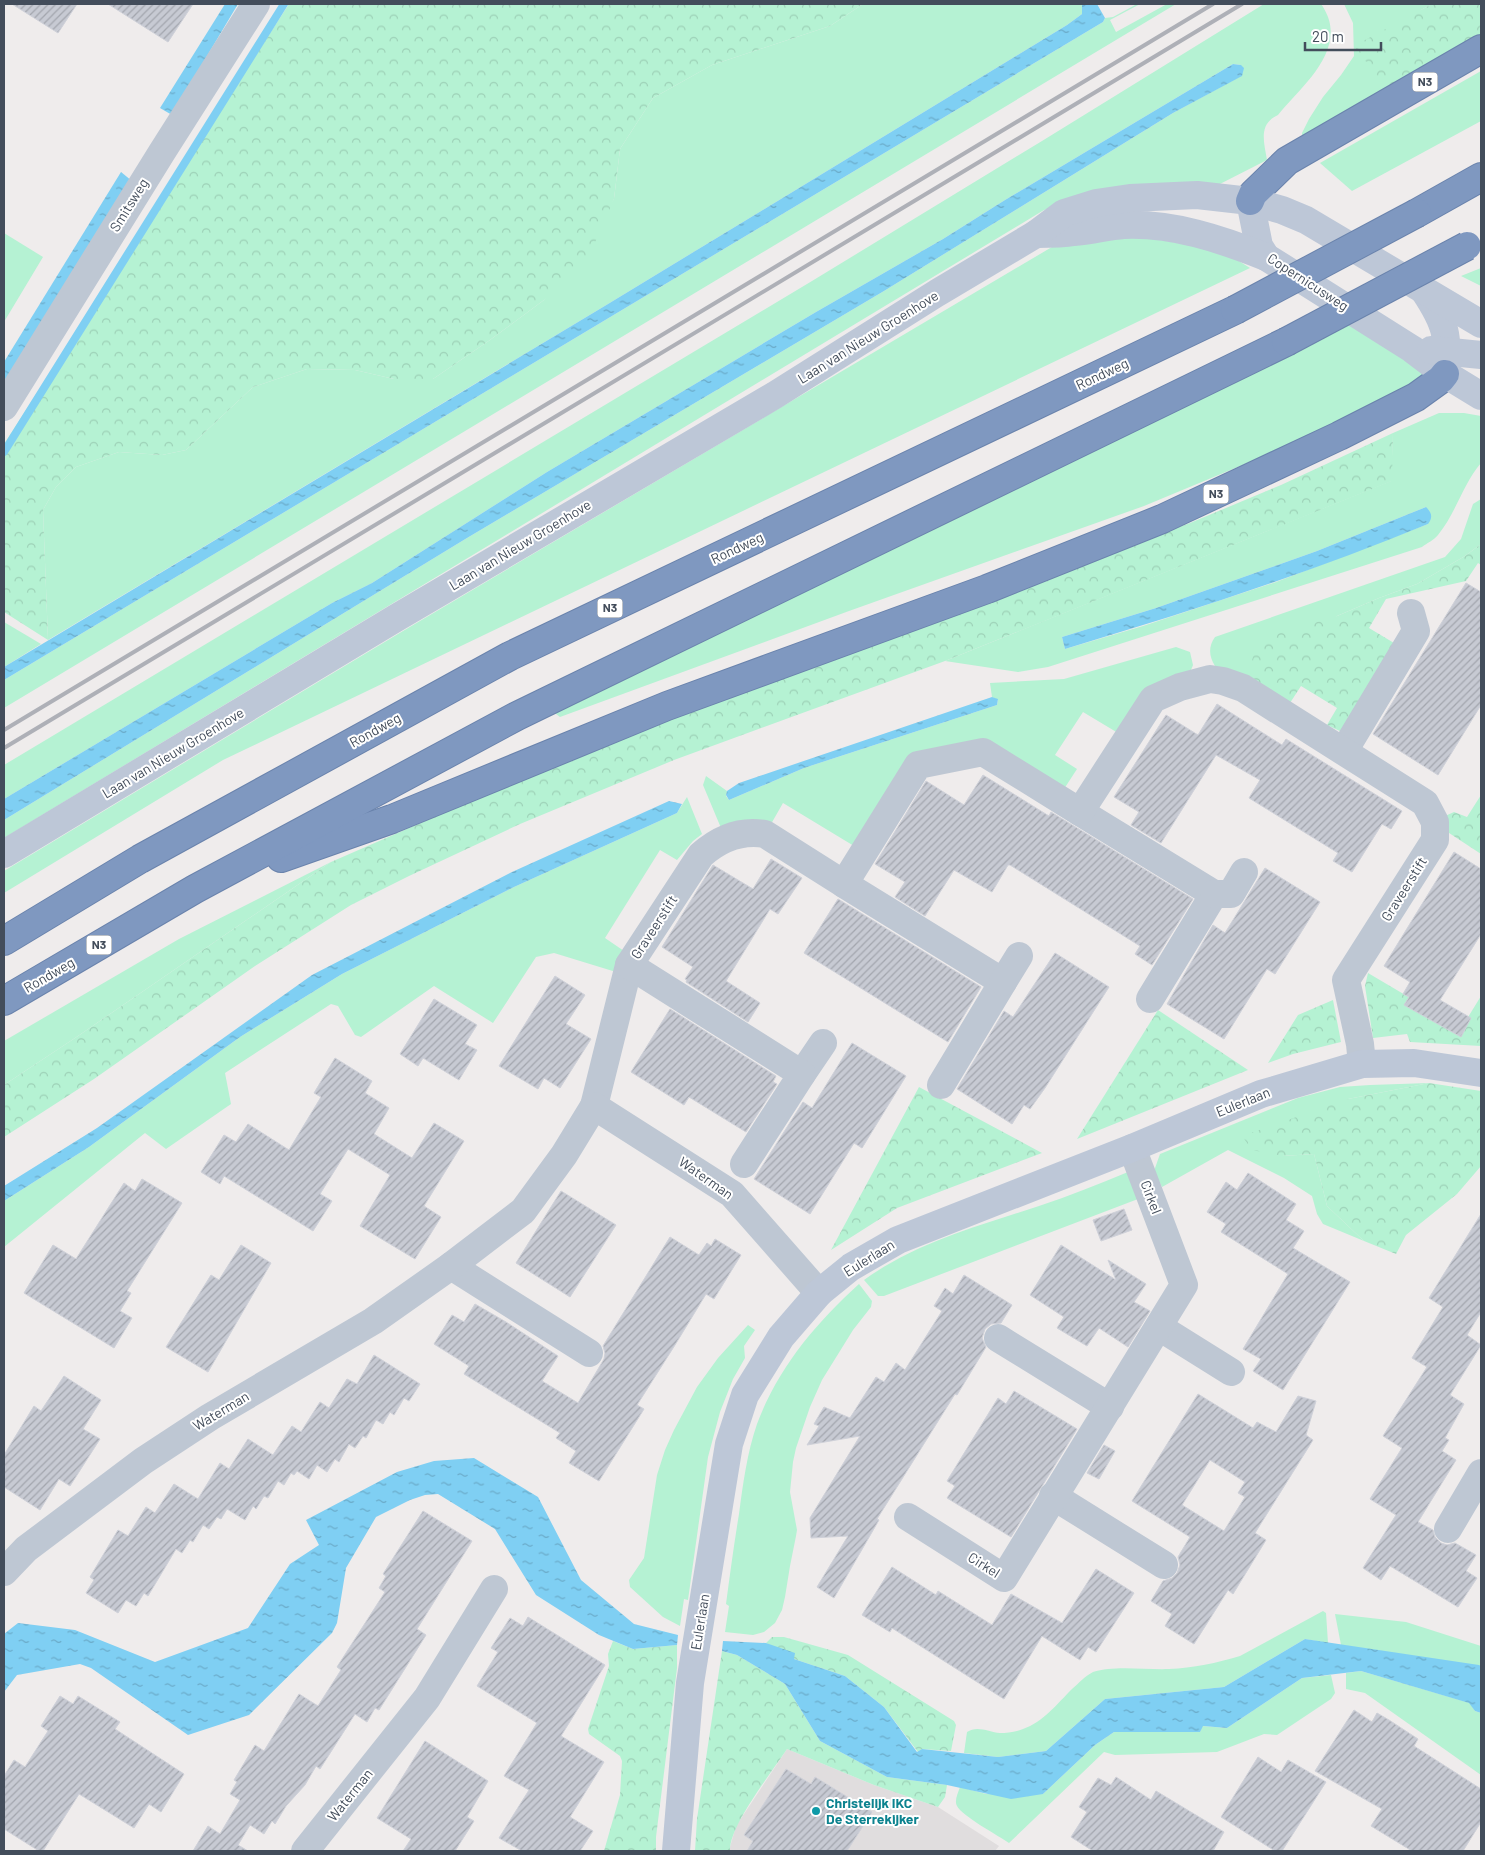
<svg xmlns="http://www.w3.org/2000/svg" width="1485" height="1855" font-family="Barlow,sans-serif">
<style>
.education{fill:#e0ddde}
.grass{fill:#b5f2d3;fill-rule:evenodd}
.forest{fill:url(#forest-crowns)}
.water{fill:url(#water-ripples)}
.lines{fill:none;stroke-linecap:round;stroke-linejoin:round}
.stream{stroke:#7fcff3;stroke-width:8}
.building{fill:url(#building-hatch);stroke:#cfd1d9;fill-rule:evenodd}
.highway-casing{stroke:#6a83ac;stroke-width:30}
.street{stroke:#bec7d3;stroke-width:28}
.secondary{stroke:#bdc7d7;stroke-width:28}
.highway{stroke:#7f98c0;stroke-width:28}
.rail{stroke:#aeb0b7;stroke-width:4}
.highway-bridge-casing{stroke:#6a83ac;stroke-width:30;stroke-linecap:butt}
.highway-bridge{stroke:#7f98c0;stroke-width:28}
.culture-dot{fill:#0f9aa8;stroke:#fff;stroke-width:2}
.labels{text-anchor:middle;stroke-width:4;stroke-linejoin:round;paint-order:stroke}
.shield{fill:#fff;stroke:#7b828c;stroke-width:1}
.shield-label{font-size:12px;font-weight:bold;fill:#434d5b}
.street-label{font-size:14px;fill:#434d5b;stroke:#fff}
.culture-label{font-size:14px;font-weight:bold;fill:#0d838f;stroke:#fff;text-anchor:start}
</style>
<defs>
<pattern id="forest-crowns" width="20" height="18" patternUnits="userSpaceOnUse" patternTransform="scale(1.25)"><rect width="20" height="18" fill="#b5f2d3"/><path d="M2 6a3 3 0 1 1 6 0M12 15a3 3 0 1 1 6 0" fill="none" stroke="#9dd1b7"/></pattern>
<pattern id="water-ripples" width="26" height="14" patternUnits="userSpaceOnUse" patternTransform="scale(1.25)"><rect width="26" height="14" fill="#7fcff3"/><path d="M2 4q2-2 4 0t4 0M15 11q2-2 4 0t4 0" fill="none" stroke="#6aaac8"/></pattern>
<pattern id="building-hatch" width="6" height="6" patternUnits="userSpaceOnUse" patternTransform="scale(1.25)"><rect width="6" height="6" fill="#c7cad3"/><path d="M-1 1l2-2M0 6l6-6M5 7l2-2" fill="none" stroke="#a3a6ae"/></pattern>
</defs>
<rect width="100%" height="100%" fill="#efecec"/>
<path class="education" d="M787 1749 874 1785 938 1807 999 1846 995 1851H730V1847L736 1826Z"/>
<g class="grass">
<path d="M863 4H1082V14L1067 25 608 304 48 640 43 510 56 487 76 467 119 452 162 455 186 450 253 387 307 369 355 370 394 379H433L490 340 544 300 614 199 620 149 653 98 712 65 830 26Z"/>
<path d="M1137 4H1140L1110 20 1116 32 1167 4H1176L4 708V680L1103 22 1105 18 1113 17Z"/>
<path d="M1264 4H1321C1324 8 1326 12 1328 17 1342 55 1299 89 1278 115 1258 124 1264 142 1267 160L1214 187 1091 197 1044 210 4 838V820L467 538 884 291 1173 113 1241 76V65L1233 64 1005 200 943 239 816 312 547 472 372 583 332 603 4 799V765L812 281 1042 141Z"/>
<path d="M1344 4H1432L1421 10 1390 93 1302 141V133L1309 119 1323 97 1341 75 1354 56 1353 23Z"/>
<path d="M1481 71V121L1352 191 1320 163Z"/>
<path d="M4 233 43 257 4 322Z"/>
<path d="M1127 234 1223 251 1250 268 223 760 4 893V871L403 631 1057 244Z"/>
<path d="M1481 268V286L1461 276Z"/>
<path d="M1348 322 1428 372 1412 390 1293 444 1144 506 849 611 560 717 551 710Z"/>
<path d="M1439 413H1464L1481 416V463C1463 484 1456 513 1438 535 1434 540 1427 543 1422 547L1048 667 1018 672 945 661 1391 481 1393 433ZM1426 507 1428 524 1276 582 1143 626 1065 649 1062 637 1156 608 1317 551Z"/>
<path d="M1481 499V544L1465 556 1417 584 1379 598 1337 616 1248 677 1215 666C1209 656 1208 647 1215 637L1445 557 1461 539 1473 504Z"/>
<path d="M4 622 41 644 4 667Z"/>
<path d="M1176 647 1190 652 1193 665 1189 675 1118 733 1083 712 1055 755 1077 769 1064 789 943 748 854 846 783 803 771 824 721 828 703 785 706 776 727 791 726 796 729 800 804 768 997 705 998 700 992 697 990 683 1064 679Z"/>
<path d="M687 797 702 834 693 841 677 860 660 850 605 938 624 951 616 972 554 953 536 957 493 1023 434 986 361 1037 355 1035 338 1006 331 1004 225 1073 231 1104 166 1149 145 1133 4 1247V1201L89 1147 240 1037 342 974 514 887 677 813Z"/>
<path d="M331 862 78 1036 4 1085V1041L179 939Z"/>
<path d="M1429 1083 1348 1099 1282 1156 1314 1154 1327 1206 1364 1241 1323 1224 1317 1214 1312 1196 1284 1178 1228 1150 1162 1187 1154 1171 1160 1154 1298 1098 1340 1087 1370 1085Z"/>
<path d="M1128 1172 1138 1199 884 1296H878L864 1280C917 1242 978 1226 1039 1206 1069 1196 1099 1184 1128 1172Z"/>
<path d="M859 1284 872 1301 871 1307 853 1330 822 1380 810 1407 796 1448 793 1462 790 1492 797 1530 796 1536 790 1566 785 1597 782 1610 775 1623 764 1632 753 1635 725 1632 729 1606 726 1604C730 1574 734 1544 739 1514 743 1484 747 1453 757 1424 778 1368 815 1324 859 1284Z"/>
<path d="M748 1325 755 1330 744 1346 745 1358 733 1379 720 1412 708 1457 688 1600 684 1599 680 1626 663 1617 630 1587 629 1580 644 1558 657 1475 665 1450 674 1430 697 1387 718 1358Z"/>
<path d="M1323 1611 1326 1613 1328 1643 1305 1639 1224 1687 1105 1699 1046 1751 998 1757 964 1753 967 1732C977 1725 989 1732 1000 1733 1007 1733 1016 1732 1023 1729 1043 1722 1057 1704 1072 1689 1079 1683 1085 1676 1093 1672 1114 1665 1146 1670 1169 1669 1193 1668 1217 1663 1240 1656Z"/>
<path d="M1335 1614 1406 1622 1481 1646V1666L1341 1645Z"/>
<path d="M1361 1671 1470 1703 1475 1711 1481 1713V1775L1365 1693 1346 1689V1673Z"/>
<path d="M1331 1675 1335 1693 1331 1699 1277 1735 1264 1734 1217 1752 1115 1755 1104 1752 1009 1843C999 1836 962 1816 957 1806 954 1801 958 1793 960 1787L986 1794H1043L1095 1745 1114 1732H1200L1202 1726 1227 1728 1302 1678Z"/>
</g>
<g class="forest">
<path d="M289 4H863L830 26 712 65 653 98 620 149 614 199 586 263 544 300 490 340 433 379H394L355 370 307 369 253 387 186 450 162 455 119 452 76 467 56 487 43 510 48 640 4 612V444Z"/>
<path d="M1432 4H1481V37L1390 93 1354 46Z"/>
<path d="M1393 433 1392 481 945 661 674 760 520 824 409 876 351 905 255 966 94 1079 4 1137V1085L78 1036 331 862 645 725 843 647 1190 523 1281 485Z"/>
<path d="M1481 544V565L1478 563 1466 581 1386 599 1369 628 1394 643 1342 732 1327 725 1337 708 1301 686 1290 703 1248 677 1257 640 1337 616 1379 598 1417 584 1465 556Z"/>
<path d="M1481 795V854L1446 831 1445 816 1454 812 1467 817Z"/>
<path d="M1368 973 1434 1012 1462 1027 1481 996V1046L1410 1042 1407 1034 1373 1038 1365 986Z"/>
<path d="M1333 1000 1341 1042 1293 1054 1268 1063 1298 1015Z"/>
<path d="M1158 1010 1248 1070 1077 1139Z"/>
<path d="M1429 1083 1481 1091V1166L1457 1194 1406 1235 1396 1254 1364 1241 1327 1206 1314 1154 1282 1156 1252 1150 1242 1136 1348 1099Z"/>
<path d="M919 1087 1042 1153 897 1208 831 1250Z"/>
<path d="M772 1637H784L848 1655 954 1721 956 1725 951 1751 922 1749 918 1752 884 1707 845 1676 794 1659 766 1643Z"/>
<path d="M613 1641 633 1649 677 1645V1668L656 1837V1851H604L620 1795 622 1761 620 1756 589 1734 588 1729 609 1666 608 1654Z"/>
<path d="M722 1651 737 1655 785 1684 820 1741 887 1777 947 1785 945 1797 938 1807 874 1785 787 1749C772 1772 729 1826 730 1851H695L697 1819Z"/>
</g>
<g class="water">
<path d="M225 4H238L172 115 160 108Z"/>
<path d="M1082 4H1097L1105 18 1103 22 4 680V667L608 304 1067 25 1082 14Z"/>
<path d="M1233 64 1241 65 1244 68 1242 76 1173 113 884 291 467 538 4 820V799L332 603 372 583 547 472 816 312 943 239 1005 200Z"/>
<path d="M121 172 132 181 4 383V362Z"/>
<path d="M1426 507C1432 513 1433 517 1428 524 1309 573 1188 612 1065 649L1062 637 1156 608 1317 551Z"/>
<path d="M992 697 998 699 997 705 804 768 729 800 726 795 727 791 739 783Z"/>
<path d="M669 801 682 804 677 813 514 887 342 974 240 1037 89 1147 4 1201V1186L97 1128 312 975 512 872Z"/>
<path d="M474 1458 538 1497 581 1580 634 1624 678 1635 677 1645 633 1649 599 1635 536 1595 495 1529 438 1494 425 1495 410 1500 376 1517 346 1568 337 1623 332 1633 249 1715 188 1735 91 1668 80 1664 17 1675 4 1692V1634L18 1623 75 1630 155 1662 248 1628 290 1564 319 1545 306 1520 397 1472 434 1461Z"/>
<path d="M1305 1639 1479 1665 1481 1666V1713L1475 1711 1469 1703 1361 1671 1302 1678 1227 1728 1203 1726 1200 1732H1114L1095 1745 1043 1794 1011 1799 947 1785 887 1777 820 1741 785 1684 737 1655 722 1651 723 1641 766 1643 795 1653 794 1659 845 1676 884 1707 917 1752 922 1749 998 1757 1046 1751 1105 1699 1224 1687Z"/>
</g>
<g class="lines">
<path class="stream" d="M4 452 284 4"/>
</g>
<g class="building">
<path d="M12 4H77L58 33Z"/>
<path d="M108 4H193L168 42Z"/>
<path d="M1466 583 1481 592V705L1438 775 1373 734Z"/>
<path d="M1217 704 1282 745 1286 739 1402 811 1391 829 1382 824 1352 872 1333 861 1338 853 1249 798 1260 780 1216 755 1161 843 1131 825 1139 812 1114 797 1166 715 1198 735Z"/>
<path d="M983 775 1049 816 1051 812 1193 899 1152 965 1135 954 1140 946 1010 865H1008L992 892 954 870 925 916 895 897 905 882 875 864 926 781 964 805Z"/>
<path d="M1454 852 1481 869V934L1440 1000 1471 1018 1461 1037 1404 1005 1409 997 1403 994 1410 982 1384 966Z"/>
<path d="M771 859 802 878 778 914 770 909 726 981 760 1003 748 1022 686 982 687 980 685 979 693 967 662 947 713 865 753 889Z"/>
<path d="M1265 868 1320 902 1275 974 1267 969 1224 1039 1167 1004 1213 925 1225 933Z"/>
<path d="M838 899 981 987 948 1042 804 953Z"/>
<path d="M1055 953 1109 987 1045 1088 1030 1109 1024 1105 1012 1124 957 1089 1004 1011 1013 1017Z"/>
<path d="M555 976 585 995 566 1024 591 1039 560 1088 544 1078 538 1089 499 1066Z"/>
<path d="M434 999 477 1025 465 1044 477 1050 459 1080 423 1058 418 1066 400 1054Z"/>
<path d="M670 1009 776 1076 773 1082 777 1084 746 1132 689 1097 684 1105 631 1072Z"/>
<path d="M852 1043 906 1076 862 1148 854 1143 810 1214 754 1179 803 1102 812 1108Z"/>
<path d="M335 1058 372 1081 365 1093 389 1108 374 1134 412 1158 434 1123 464 1141 424 1206 441 1217 415 1259 360 1226 390 1175 348 1149 320 1194 332 1201 313 1231 224 1176 220 1184 201 1172 224 1135 236 1142 248 1124 289 1150 321 1097 314 1093Z"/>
<path d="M1248 1173 1296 1204 1286 1220 1304 1231 1293 1248 1350 1282 1283 1390 1253 1371 1261 1359 1243 1349 1288 1274 1221 1232 1226 1224 1207 1212 1226 1182 1237 1190Z"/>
<path d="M142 1179 182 1203 127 1291 131 1293 120 1311 132 1318 114 1348 24 1293 53 1245 76 1259 124 1183 135 1191Z"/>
<path d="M561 1191 616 1225 570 1297 516 1263Z"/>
<path d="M1124 1209 1132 1230 1101 1241 1093 1220Z"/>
<path d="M1481 1214V1312L1467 1335 1481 1345 1450 1395 1464 1404 1445 1438 1449 1440 1442 1451 1456 1460 1418 1522 1433 1530 1435 1537 1441 1543 1447 1545 1455 1543 1476 1555 1466 1571 1477 1578 1458 1607 1390 1566 1381 1580 1363 1568 1396 1515 1370 1499 1402 1448 1383 1436 1427 1367 1412 1358 1443 1307 1429 1298Z"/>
<path d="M670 1237 699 1255 707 1243 711 1246 715 1239 741 1255 714 1299 706 1294 675 1345 637 1405 644 1409 599 1481 569 1463 576 1451 556 1438 560 1433 464 1374 469 1366 434 1344 452 1315 464 1322 475 1304 506 1322 558 1356 542 1381 578 1403 604 1359 605 1353 603 1346Z"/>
<path d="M241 1245 271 1263 208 1372 166 1347 211 1275 219 1280Z"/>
<path d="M1061 1245 1116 1280 1108 1260 1146 1284 1134 1302 1150 1311 1128 1347 1099 1328 1087 1346 1057 1328 1064 1317 1030 1295Z"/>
<path d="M964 1275 1012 1305 1001 1323 991 1324 985 1329 982 1338 986 1347 957 1395 955 1394 877 1519 879 1520 834 1598 817 1587 848 1536 811 1538 810 1518 860 1436 807 1445 819 1426 814 1424 824 1407 850 1418 876 1377 884 1382 896 1363 905 1370 942 1311 934 1306 945 1288 953 1294Z"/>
<path d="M374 1355 420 1384 409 1401 404 1398 394 1415 390 1412 383 1424 376 1420 366 1438 363 1436 355 1448 349 1444 339 1462 335 1459 327 1472 317 1465 309 1479 297 1471 294 1475 291 1473 284 1485 278 1481 268 1498 264 1496 256 1509 253 1506 245 1520 227 1509 221 1519 217 1517 209 1529 203 1525 193 1542 190 1540 182 1553 176 1549 148 1596 144 1593 136 1606 126 1600 118 1613 86 1593 94 1580 90 1577 118 1530 128 1536 146 1507 155 1513 174 1484 198 1499 220 1463 229 1469 248 1439 273 1455 292 1426 301 1432 320 1402 329 1408 347 1379 357 1384Z"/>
<path d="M64 1376 101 1400 83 1429 100 1439 70 1486 59 1479 40 1510 4 1487V1455L34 1406 41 1411Z"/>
<path d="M1014 1391 1077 1429 1011 1537 947 1498 955 1486 947 1481 998 1398 1006 1404Z"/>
<path d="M1198 1394 1253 1428 1257 1422 1276 1432 1298 1396 1316 1401 1306 1435 1313 1440 1255 1533 1266 1540 1233 1594 1228 1590 1194 1644 1165 1626 1172 1614 1151 1601 1163 1581 1172 1578 1177 1573 1180 1565 1178 1557 1190 1537 1132 1501ZM1210 1460 1245 1482 1238 1493 1245 1497 1224 1531 1182 1505Z"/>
<path d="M1104 1445 1115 1451 1099 1479 1087 1473Z"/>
<path d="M423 1511 472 1541 417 1629 426 1635 379 1710 375 1708 367 1722 355 1714 320 1769 316 1766 305 1785 286 1806 275 1824 272 1821 264 1834 250 1825 238 1845 248 1851H193L208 1826 220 1834 240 1800 230 1794 237 1782 234 1780 255 1745 264 1751 299 1694 318 1706 341 1670 337 1667 385 1592 379 1588 386 1576 383 1574Z"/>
<path d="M892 1567 936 1595 938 1591 992 1625 1011 1594 1062 1623 1096 1569 1134 1593 1096 1652 1088 1647 1080 1660 1042 1636 1004 1699 892 1628 890 1632 862 1615Z"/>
<path d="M528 1617 605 1665 561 1736 604 1762 570 1817 593 1831 580 1851H522L499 1838 529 1790 504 1776 537 1723 477 1686 498 1652 491 1648 510 1618 523 1626Z"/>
<path d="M60 1696 73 1704 78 1696 120 1722 115 1729 184 1774 161 1812 149 1804 134 1828 79 1794 43 1851H39L4 1829V1776L14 1760 25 1767 48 1731 41 1726Z"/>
<path d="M1354 1710 1372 1722 1377 1713 1389 1720 1418 1739 1414 1746 1481 1789V1822L1463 1851H1412L1371 1826 1382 1809 1315 1771Z"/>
<path d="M425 1741 488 1781 467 1817 474 1821 455 1851H403L411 1839 377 1818Z"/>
<path d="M1258 1757 1281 1772 1288 1760 1326 1782 1282 1851H1275L1221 1817Z"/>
<path d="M786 1769 811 1784 815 1777 872 1812 847 1851H747L753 1841 744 1835Z"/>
<path d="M1116 1777 1151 1800 1156 1791 1224 1832 1213 1851H1093L1071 1837 1087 1812 1079 1807 1098 1778 1111 1785Z"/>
</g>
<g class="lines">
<defs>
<g id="highway">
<path d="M1250 201 1253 194 1287 161 1481 49"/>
<path d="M1417 213 1481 177"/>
<path d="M281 858 392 819 667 706 987 589 1162 519 1339 436 1416 397 1441 379 1445 374"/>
<path d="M4 941 140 859 510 656 1235 310"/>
<path d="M4 1001 195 889 517 716 1286 342"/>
</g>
</defs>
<use href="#highway" class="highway-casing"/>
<g class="street">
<path d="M4 407 162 152 256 4"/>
<path d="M1344 751 1416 631 1411 613"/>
<path d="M1080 812 1214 894 1150 999"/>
<path d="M844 884 1003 982 941 1085"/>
<path d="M1214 894H1231L1244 872"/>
<path d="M1003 982 1019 956"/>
<path d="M802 1074 823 1043"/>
<path d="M594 1106 629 965"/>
<path d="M744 1164 802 1074 629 965 701 855C719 839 741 830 765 834L844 884 918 765 983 752 1080 812 1153 699 1180 687 1210 679 1223 681 1243 688 1425 803 1435 822V840L1346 980 1360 1044 1362 1064"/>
<path d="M451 1266 589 1353"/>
<path d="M1159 1327 1231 1372"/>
<path d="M998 1338 1110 1407"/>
<path d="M1053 1496 1164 1565"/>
<path d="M908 1517 1004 1578 1184 1285 1132 1148"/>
<path d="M1448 1529 1481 1473"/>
<path d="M4 1572 26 1549 143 1461 210 1417 373 1321 451 1266 523 1211 564 1155 594 1106 732 1194 819 1293"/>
<path d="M305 1851 427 1698 494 1589"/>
</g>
<g class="secondary">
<path d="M1250 201 1259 246 1266 257 1412 349 1445 374 1481 396"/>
<path d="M1036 234C1049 234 1062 234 1074 232 1091 231 1107 226 1124 225 1173 223 1221 239 1266 257"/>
<path d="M1425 292C1446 324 1449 336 1445 374"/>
<path d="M1431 350 1481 355"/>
<path d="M4 854 396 618 775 395 937 293 1036 234 1064 213 1096 203 1130 198 1197 195 1250 201 1282 210 1306 220 1481 324"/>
<path d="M676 1851 690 1683 729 1444 745 1395 781 1337 819 1293 851 1267 898 1240 1132 1148 1261 1094 1362 1064 1414 1063 1481 1073"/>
</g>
<use href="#highway" class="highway"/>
<g class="rail">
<path d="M4 730 1213 4"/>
<path d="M4 748 1242 4"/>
</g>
<defs>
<g id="highway-bridge">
<path d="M1235 310 1417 213"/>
<path d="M1286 342 1467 246"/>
</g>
</defs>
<use href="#highway-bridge" class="highway-bridge-casing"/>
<use href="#highway-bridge" class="highway-bridge"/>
</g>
<circle class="culture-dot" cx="816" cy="1811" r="5"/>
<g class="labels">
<g class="shield">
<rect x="1412.5" y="72.5" width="25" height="19" rx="4"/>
<rect x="1203.5" y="484.5" width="25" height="19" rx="4"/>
<rect x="597.5" y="598.5" width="25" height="19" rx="4"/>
<rect x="86.5" y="935.5" width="25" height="19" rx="4"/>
</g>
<g class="shield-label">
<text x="1425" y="86">N3</text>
<text x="1216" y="498">N3</text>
<text x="610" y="612">N3</text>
<text x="99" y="949">N3</text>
</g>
<g class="street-label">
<text transform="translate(129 205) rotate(-58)" y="5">Smitsweg</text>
<text transform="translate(1308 282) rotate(33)" y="5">Copernicusweg</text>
<text transform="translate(868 337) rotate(-32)" y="5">Laan van Nieuw Groenhove</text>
<text transform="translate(1102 374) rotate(-25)" y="5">Rondweg</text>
<text transform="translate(520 545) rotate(-31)" y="5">Laan van Nieuw Groenhove</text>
<text transform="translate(737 548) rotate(-25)" y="5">Rondweg</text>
<text transform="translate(375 730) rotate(-29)" y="5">Rondweg</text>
<text transform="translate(173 753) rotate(-31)" y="5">Laan van Nieuw Groenhove</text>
<text transform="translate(1404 889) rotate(-58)" y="5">Graveerstift</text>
<text transform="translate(654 927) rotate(-57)" y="5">Graveerstift</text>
<text transform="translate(49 975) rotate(-30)" y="5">Rondweg</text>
<text transform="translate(1243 1102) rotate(-22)" y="5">Eulerlaan</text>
<text transform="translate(706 1178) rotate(35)" y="5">Waterman</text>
<text transform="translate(1151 1197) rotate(69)" y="5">Cirkel</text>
<text transform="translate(869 1258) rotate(-32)" y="5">Eulerlaan</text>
<text transform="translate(221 1411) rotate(-31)" y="5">Waterman</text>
<text transform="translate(984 1565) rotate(32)" y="5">Cirkel</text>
<text transform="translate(700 1622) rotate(-81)" y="5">Eulerlaan</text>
<text transform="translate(350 1795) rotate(-51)" y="5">Waterman</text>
</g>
<g class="culture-label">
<text x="826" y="1808">Christelijk IKC<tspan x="826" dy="16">De Sterrekijker</tspan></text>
</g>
</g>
<rect width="1485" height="1855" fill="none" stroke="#434d5b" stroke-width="10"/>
<path d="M1305 42v8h76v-8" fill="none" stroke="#434d5b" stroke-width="2.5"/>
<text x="1312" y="42" font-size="15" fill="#434d5b" stroke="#ffffff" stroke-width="4" paint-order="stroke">20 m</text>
</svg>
